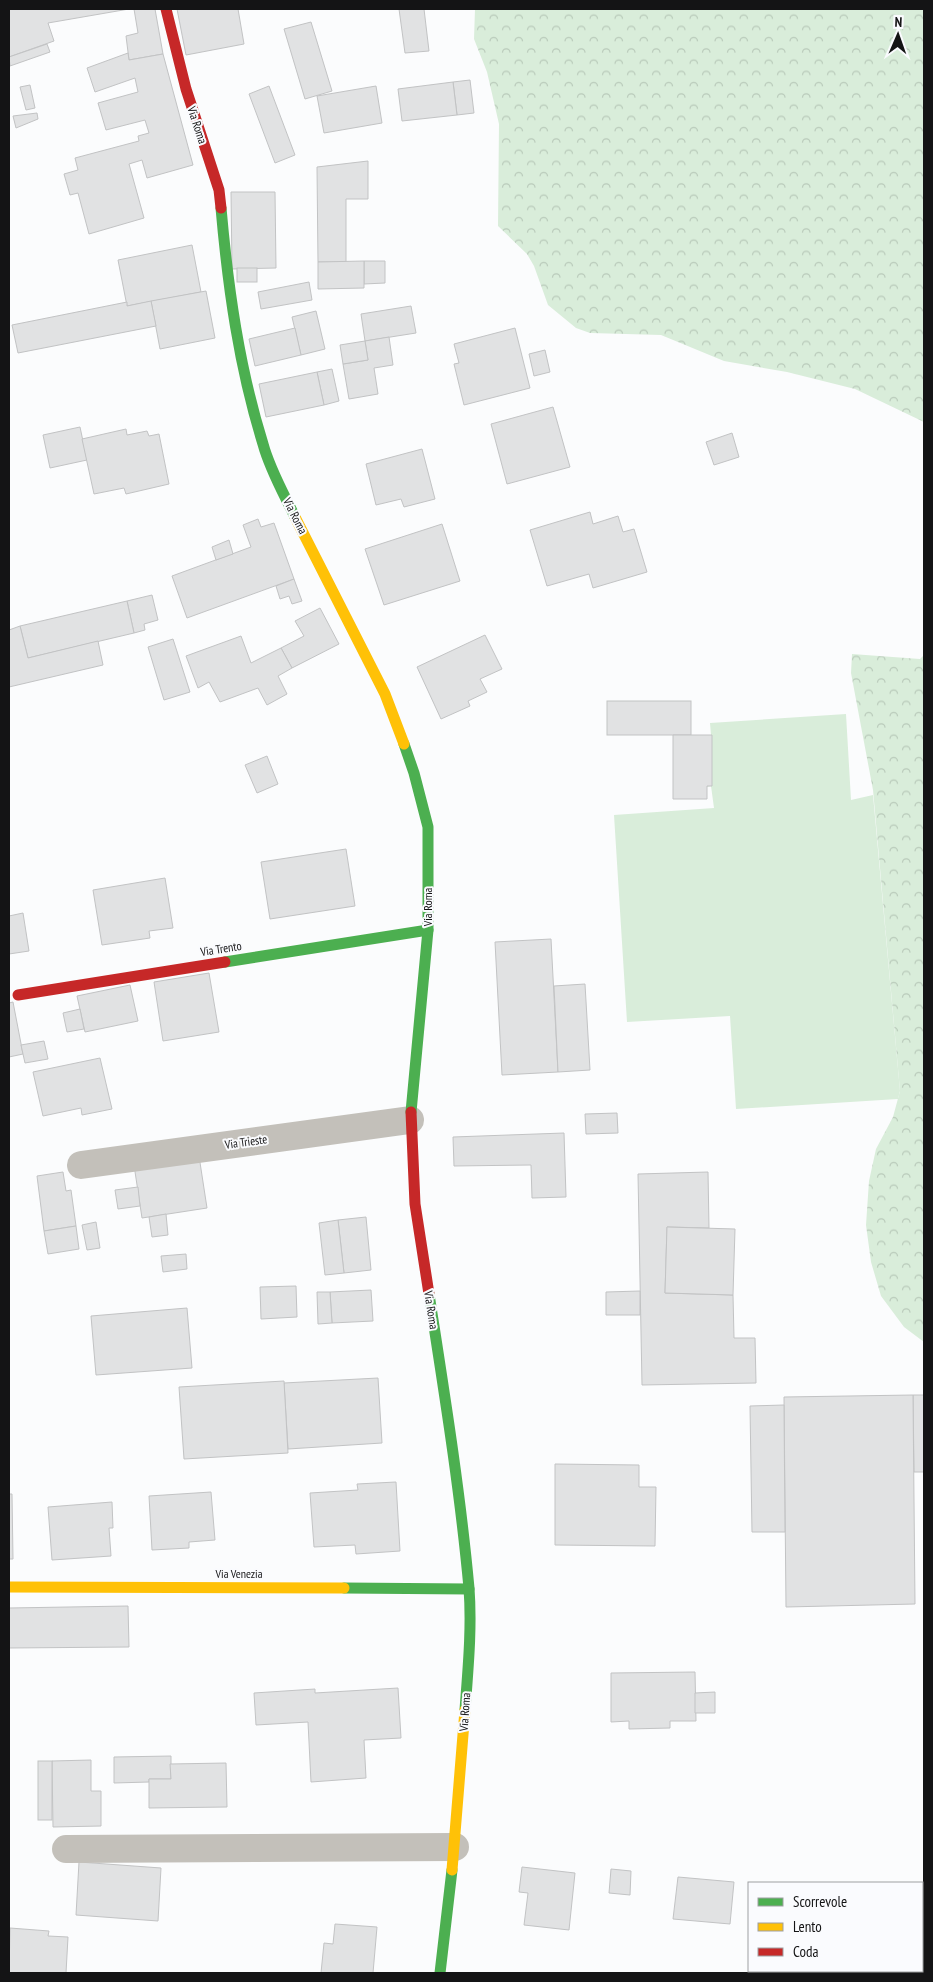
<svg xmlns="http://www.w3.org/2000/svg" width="933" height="1982" font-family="'PT Sans Narrow',sans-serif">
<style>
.grass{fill:#d9edda}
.forest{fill:url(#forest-crowns)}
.building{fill:#e1e2e3;stroke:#c2c3c4}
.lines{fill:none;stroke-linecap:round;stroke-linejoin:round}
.street{stroke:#c3c0ba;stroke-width:28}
.fast{stroke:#4caf50;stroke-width:11}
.slow{stroke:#ffc107;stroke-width:11}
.jam{stroke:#c62828;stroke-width:11}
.labels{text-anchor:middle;stroke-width:4;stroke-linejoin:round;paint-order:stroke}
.street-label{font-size:12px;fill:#141415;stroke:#fafbfe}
</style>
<defs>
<pattern id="forest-crowns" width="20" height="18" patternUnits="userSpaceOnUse" patternTransform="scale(1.25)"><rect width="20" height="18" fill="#d9edda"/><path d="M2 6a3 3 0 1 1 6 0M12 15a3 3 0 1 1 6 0" fill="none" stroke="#b9caba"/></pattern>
</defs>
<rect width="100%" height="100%" fill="#fbfcfd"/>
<path class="grass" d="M607 701H691V735H711L710 723 846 714 851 800 873 795 900 1091 898 1099 736 1109 730 1016 627 1022 614 815 714 808 711 786 707 787V799H673V735H607Z"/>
<g class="forest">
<path d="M475 9H924V422L855 389 787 372 724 361 661 335 590 333 576 328 548 305 534 266 527 254 498 226 499 124 487 72 474 39Z"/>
<path d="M852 654 920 659 924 655V1342L904 1327 881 1296 871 1262 866 1225 869 1181 876 1149 893 1117 900 1091 873 790 851 673Z"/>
</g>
<g class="building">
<path d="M9 9H129L48 23 54 41 9 57Z"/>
<path d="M134 9H155L163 54 129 60 126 36 138 33Z"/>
<path d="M177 9H238L244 44 186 55Z"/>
<path d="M399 9H424L429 51 405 53Z"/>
<path d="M311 22 332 91 305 99 284 29Z"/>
<path d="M47 44 50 52 10 66 9 57Z"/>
<path d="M128 53 129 60 163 54 193 165 147 178 142 160 129 164 144 218 89 234 78 193 70 195 64 174 78 170 75 158 139 141 138 136 149 133 145 120 106 130 98 103 138 92 135 78 95 92 87 68Z"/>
<path d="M470 80 474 113 457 115 453 82Z"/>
<path d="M453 82 457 115 402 121 398 89Z"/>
<path d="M30 85 35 108 26 110 20 87Z"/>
<path d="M269 86 295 155 275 163 249 94Z"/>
<path d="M376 86 382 123 324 133 317 96Z"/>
<path d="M37 113 38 119 16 128 13 116Z"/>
<path d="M368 161V199H346V262H318L317 167Z"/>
<path d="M231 192H275L276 268 232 269Z"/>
<path d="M192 245 201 292 127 306 118 260Z"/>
<path d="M364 261H385V283L364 284Z"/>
<path d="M364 261V288L318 289V262Z"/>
<rect x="237" y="268" width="20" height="14"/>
<path d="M309 282 312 300 261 309 258 292Z"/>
<path d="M206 291 215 338 160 349 151 301Z"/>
<path d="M151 301 156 326 18 353 12 325 127 302V306Z"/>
<path d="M411 306 416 333 365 341 361 314Z"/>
<path d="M316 311 325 349 301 355 292 317Z"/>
<path d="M295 328 301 355 255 366 249 339Z"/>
<path d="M515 328 530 388 464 405 454 364 459 363 454 344Z"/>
<path d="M389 337 393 365 374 368 378 394 349 399 343 364 368 360 365 341Z"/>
<path d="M365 341 368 360 343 364 340 345Z"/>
<path d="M545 350 550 372 534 376 529 354Z"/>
<path d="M332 369 339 401 324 405 317 372Z"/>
<path d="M317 372 324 405 266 417 259 384Z"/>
<path d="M553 407 570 467 507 484 491 424Z"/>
<path d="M80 427 87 460 50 468 43 435Z"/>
<path d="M126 429 127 435 147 431 149 436 159 434 169 484 126 494 124 488 94 494 82 439Z"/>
<path d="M732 433 739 457 714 465 706 442Z"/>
<path d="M422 449 435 499 404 507 401 499 376 505 366 464Z"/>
<path d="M590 512 593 524 618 516 623 532 634 529 647 572 593 588 589 574 547 586 530 530Z"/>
<path d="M258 519 261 527 274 523 294 579 187 618 172 576 251 547 243 525Z"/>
<path d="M442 524 460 581 384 605 365 549Z"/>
<path d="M229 540 233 554 216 560 212 547Z"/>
<path d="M294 579 302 601 292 604 289 596 280 599 276 586Z"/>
<path d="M152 595 158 620 144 624 145 630 134 633 127 601Z"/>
<path d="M127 601 134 633 28 658 20 626Z"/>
<path d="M320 608 339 644 292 668 281 648 304 636 295 621Z"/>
<path d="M20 626 28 658 98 641 103 665 9 687V630Z"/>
<path d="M485 635 502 669 480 679 487 692 468 701 470 706 441 719 417 667Z"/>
<path d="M241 636 251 663 281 648 292 668 278 676 287 694 267 705 258 688 220 702 209 682 198 688 186 656Z"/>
<path d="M173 639 190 692 164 700 148 647Z"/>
<rect x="607" y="701" width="84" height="34"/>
<path d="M673 735H712V786H707V799H673Z"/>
<path d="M267 756 278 784 257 793 245 765Z"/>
<path d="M346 849 355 906 270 919 261 862Z"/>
<path d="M165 878 173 928 149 931 150 938 102 945 93 890Z"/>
<path d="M23 913 29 951 9 954V916Z"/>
<path d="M551 939 558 1072 502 1075 495 942Z"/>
<path d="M209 973 219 1032 163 1041 154 982Z"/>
<path d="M585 984 590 1070 558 1072 554 986Z"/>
<path d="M130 985 138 1021 85 1032 77 996Z"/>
<path d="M13 1002 23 1054 9 1057V1003Z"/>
<path d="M80 1009 84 1029 67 1032 63 1013Z"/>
<path d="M44 1041 48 1059 25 1063 21 1045Z"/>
<path d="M100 1058 112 1109 82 1115 81 1108 43 1116 33 1072Z"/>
<path d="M617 1113 618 1133 586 1134 585 1114Z"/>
<path d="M564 1133 566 1197 532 1198 531 1165 454 1166 453 1137Z"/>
<path d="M199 1156 207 1208 142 1218 134 1165Z"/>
<path d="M63 1172 66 1191 71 1190 76 1226 44 1231 37 1176Z"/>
<path d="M708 1172 709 1228 667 1227 665 1293 733 1295 734 1338H755L756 1383 642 1385 638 1174Z"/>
<path d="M138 1187 140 1206 118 1209 115 1190Z"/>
<path d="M166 1214 168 1235 152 1237 149 1217Z"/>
<path d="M366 1217 371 1270 344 1273 338 1220Z"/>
<path d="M338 1220 344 1273 325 1275 319 1223Z"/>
<path d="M96 1222 100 1248 87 1250 82 1225Z"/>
<path d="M76 1226 79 1249 48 1254 44 1231Z"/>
<path d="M667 1227 735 1229 733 1295 665 1293Z"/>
<path d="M186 1254 187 1269 163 1272 161 1256Z"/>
<path d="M296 1286 297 1317 261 1319 260 1287Z"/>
<path d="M371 1290 373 1321 332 1323 330 1292Z"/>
<path d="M640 1291V1315H606V1292Z"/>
<path d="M317 1292H330L332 1323 318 1324Z"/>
<path d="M187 1308 192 1368 96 1375 91 1316Z"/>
<path d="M378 1378 382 1443 288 1449 284 1383Z"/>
<path d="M284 1381 288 1453 184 1459 179 1387Z"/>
<path d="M913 1395H924V1472H914Z"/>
<path d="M913 1395 915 1604 786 1607 784 1397Z"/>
<path d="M784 1405 785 1532H752L750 1406Z"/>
<path d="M555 1464 639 1465V1487H656L655 1546 555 1545Z"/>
<path d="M396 1482 400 1551 356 1554 355 1545 314 1547 310 1493 358 1490 357 1484Z"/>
<path d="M211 1492 215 1540 189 1542V1548L152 1550 149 1496Z"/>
<path d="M9 1494H12L13 1559H9Z"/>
<path d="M112 1502 113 1528H109L111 1556 52 1560 48 1507Z"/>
<path d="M128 1606 129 1647 9 1648V1608Z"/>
<path d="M695 1672 696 1721H670V1728L629 1729V1721L611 1722V1673Z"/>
<path d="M398 1688 401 1738 364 1740 366 1778 311 1782 308 1722 256 1725 254 1693 315 1689V1693Z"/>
<path d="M715 1692V1713H695V1693Z"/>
<path d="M171 1756V1779H149V1782L114 1783V1757Z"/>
<path d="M91 1760V1791H101V1826L53 1827 52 1761Z"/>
<rect x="38" y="1761" width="14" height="59"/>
<path d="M226 1763 227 1807 149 1808V1779H171L170 1764Z"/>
<path d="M79 1862 161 1868 158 1921 76 1915Z"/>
<path d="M522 1867 575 1873 569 1930 524 1925 528 1893 519 1892Z"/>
<path d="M611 1869 631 1871 630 1895 609 1893Z"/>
<path d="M678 1877 734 1882 730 1924 673 1919Z"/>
<path d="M335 1924 377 1927 373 1973H321L324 1943 333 1944Z"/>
<path d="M10 1928 49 1931 48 1936 68 1937 66 1973H9Z"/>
</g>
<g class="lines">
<g class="street">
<path d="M81 1165 410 1120"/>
<path d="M66 1849 455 1847"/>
</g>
<g class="fast">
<path d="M221 208C228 288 239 367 263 444 270 470 284 494 295 517"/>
<path d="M404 744 414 773 428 827V930L411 1112"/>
<path d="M225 962 428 930"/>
<path d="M429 1294C444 1391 460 1490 469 1588 472 1628 468 1669 465 1710"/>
<path d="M344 1588 469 1589"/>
<path d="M440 1973 452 1870"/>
</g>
<g class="slow">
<path d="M295 517 385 694 404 744"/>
<path d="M9 1587 344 1588"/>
<path d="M452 1870 465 1710"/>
</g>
<g class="jam">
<path d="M166 9 186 89 219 190 221 208"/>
<path d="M18 995 225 962"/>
<path d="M411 1112 415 1204 429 1294"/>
</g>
</g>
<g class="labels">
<g class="street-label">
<text transform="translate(197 125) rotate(72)" y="4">Via Roma</text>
<text transform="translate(295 516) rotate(63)" y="4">Via Roma</text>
<text transform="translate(428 907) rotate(-90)" y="4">Via Roma</text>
<text transform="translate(221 949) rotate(-9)" y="4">Via Trento</text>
<text transform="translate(246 1142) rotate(-8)" y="4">Via Trieste</text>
<text transform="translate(431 1310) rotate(81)" y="4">Via Roma</text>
<text x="239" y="1578">Via Venezia</text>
<text transform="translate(465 1712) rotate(-86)" y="4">Via Roma</text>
</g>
</g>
<rect width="933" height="1982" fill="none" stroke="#141415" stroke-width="20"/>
<rect x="748" y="1882" width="175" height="90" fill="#fafbfe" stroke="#9e9fa1"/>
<rect x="758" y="1898" width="25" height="8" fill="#4caf50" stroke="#9e9fa1"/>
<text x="793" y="1907" font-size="15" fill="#141415">Scorrevole</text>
<rect x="758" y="1923" width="25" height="8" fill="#ffc107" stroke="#9e9fa1"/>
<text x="793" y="1932" font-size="15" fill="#141415">Lento</text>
<rect x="758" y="1948" width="25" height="8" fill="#c62828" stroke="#9e9fa1"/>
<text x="793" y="1957" font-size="15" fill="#141415">Coda</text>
<g transform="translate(898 35) rotate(2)" stroke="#fafbfe" stroke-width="4" paint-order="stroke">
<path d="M0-4L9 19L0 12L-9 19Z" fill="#141415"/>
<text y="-8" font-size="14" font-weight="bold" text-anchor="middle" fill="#141415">N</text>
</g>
</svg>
